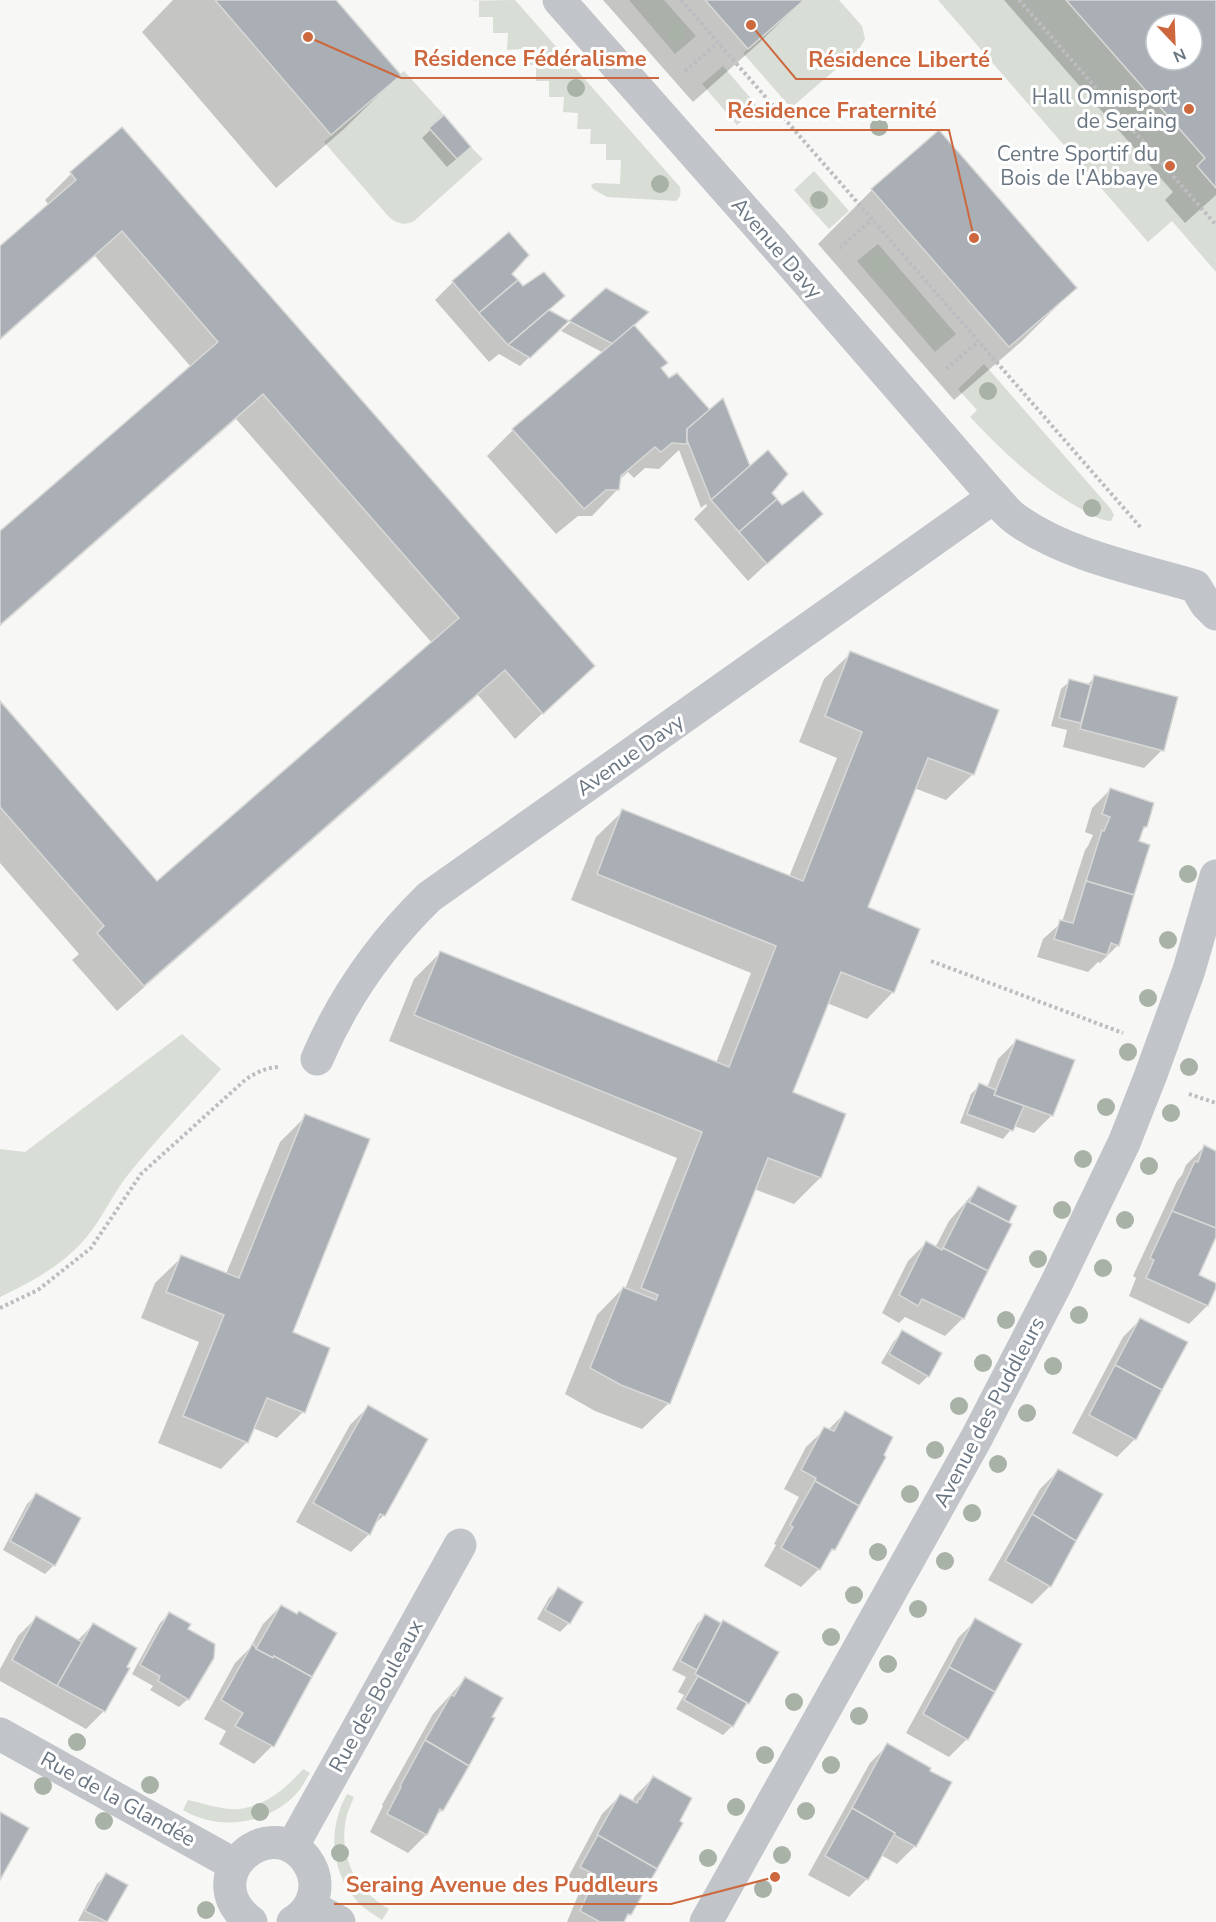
<svg xmlns="http://www.w3.org/2000/svg" width="1216" height="1922" font-family="'Nunito Sans',sans-serif">
<style>
.green{fill:#d8ddd6;fill-rule:evenodd}
.shadow{fill:#0003;fill-rule:evenodd}
.building{fill:#a9afb4;stroke:#d8d9d7;stroke-width:1.5;fill-rule:evenodd}
.lines{fill:none;stroke-linecap:round;stroke-linejoin:round}
.path{stroke:#bbbdc0;stroke-width:4;stroke-dasharray:3 3;stroke-linecap:butt}
.minor{stroke:#c1c4c8;stroke-width:33}
.tree{fill:#a9b2a7}
.poi-dot{fill:#cd683e;stroke:#fff;stroke-width:2}
.labels{text-anchor:middle;stroke-width:6;stroke-linejoin:round;paint-order:stroke}
.poi-label{font-size:21px;fill:#6a7682;stroke:#fff;text-anchor:end}
.street-label{font-size:21px;fill:#6a7682;stroke:#fff}
.leader{fill:none;stroke:#cd683e;stroke-width:2}
.callout-dot{fill:#cd683e;stroke:#fff;stroke-width:2}
.callout-label{font-size:22px;text-anchor:middle;font-weight:bold;fill:#cd683e;stroke:#fff;stroke-width:6;stroke-linejoin:round;paint-order:stroke}
</style>
<rect width="100%" height="100%" fill="#f7f7f5"/>
<g class="green">
<path d="M515 0 680 187C681 193 681 197 676 201L607 197 593 189 591 185 595 183 620 184 621 160H606V144H590L591 129H577L578 113 563 112 564 97H549V81H536V65H521V49L507 50 508 33H493V17H479V1H465Z"/>
<path d="M629 0H664L696 36 675 54Z"/>
<path d="M804 0H839L862 26 865 39 859 49 791 108 743 53Z"/>
<path d="M938 0H1216V272L1172 221 1148 242ZM1156 24H1192V60H1156Z"/>
<path d="M723 66 758 107 737 125 702 84Z"/>
<path d="M404 71 444 115 430 129 457 159 471 147 483 159 414 221C405 226 397 224 389 217L324 142Z"/>
<path d="M814 171 849 211 829 229 794 190Z"/>
<path d="M878 244 956 334 935 352 857 261Z"/>
<path d="M984 364 1110 508 1114 515 1111 521C1101 521 1090 514 1081 509 1037 484 1005 454 970 417L977 410 958 389Z"/>
<path d="M182 1034 221 1069C190 1105 156 1139 127 1176 113 1194 103 1216 89 1234 66 1263 34 1281 0 1297V1149L25 1152Z"/>
<path d="M303 1769 310 1773C306 1779 303 1786 298 1792 269 1824 220 1832 183 1810L188 1800C202 1803 216 1808 230 1809 259 1811 285 1790 303 1769Z"/>
<path d="M347 1794 354 1797C351 1805 347 1812 346 1819 338 1857 357 1891 389 1909L382 1920C373 1914 363 1908 356 1900 330 1869 328 1828 347 1794Z"/>
</g>
<g class="shadow">
<path d="M173 0H334L399 75 344 129 276 188 142 32Z"/>
<path d="M603 0H803L759 43 693 102Z"/>
<path d="M1004 0H1216V195L1185 223 1165 200 1173 192ZM1156 24H1192V60H1156Z"/>
<path d="M444 117 461 155 447 167 422 138Z"/>
<path d="M122 129 593 666 515 739 478 695 117 1011 72 960 79 954 0 863V703L157 883 432 643 236 419 0 626V533L191 367 95 256 0 340V248L48 204 45 200 71 174Z"/>
<path d="M939 132 1075 288 1021 342 954 400 818 244 872 190Z"/>
<path d="M509 234 510 274 548 311 566 322 520 366 499 354 489 362 435 300 453 282Z"/>
<path d="M606 290 633 325 659 369 749 468 782 507 821 514 748 581 694 519 707 506 706 504 701 508 679 450 659 469 645 468 634 478 628 472 619 480 618 489 592 516H578L556 534 487 456 513 430 604 353 561 331Z"/>
<path d="M851 653 973 774 946 800 914 788 866 908 893 992 867 1019 827 1003 791 1093 844 1115 820 1178 794 1204 754 1189 669 1403 642 1429 595 1411 565 1394 597 1315 623 1288 625 1289 677 1158 389 1041 414 979 440 953 716 1063 751 973 571 900 596 837 623 811 789 877 837 758 799 742 824 679Z"/>
<path d="M1095 677 1162 750 1144 768 1063 747 1067 730 1051 726 1061 689 1070 681 1087 685Z"/>
<path d="M1110 790 1146 827 1141 831 1118 945 1100 963 1098 962 1088 972 1037 957 1043 939 1062 922 1085 850 1088 846 1093 835 1085 832 1092 808Z"/>
<path d="M1016 1041 1052 1115 1034 1133 1014 1126 1003 1139 960 1123 971 1094 980 1085 987 1088 998 1059Z"/>
<path d="M306 1116 291 1333 303 1412 277 1438 253 1428 247 1442 221 1469 158 1443 199 1342 141 1318 155 1283 182 1257 226 1274 280 1142Z"/>
<path d="M1204 1147 1216 1152V1233L1197 1276 1216 1284 1207 1306 1189 1324 1129 1296 1136 1278 1133 1276 1177 1181 1182 1175 1186 1165Z"/>
<path d="M979 1187 1015 1207 963 1318 945 1336 905 1317 899 1323 882 1313 908 1261 926 1243 935 1248 949 1221Z"/>
<path d="M1141 1319 1135 1439 1117 1457 1072 1433 1123 1337Z"/>
<path d="M903 1332 928 1376 919 1385 881 1363 894 1341Z"/>
<path d="M368 1407 384 1515 372 1527 369 1534 351 1552 296 1522 350 1425Z"/>
<path d="M846 1412 834 1549 826 1557 819 1569 801 1587 764 1566 776 1545 774 1544 799 1497 784 1489 806 1447 825 1429 828 1430Z"/>
<path d="M1058 1471 1050 1586 1032 1604 988 1580 1040 1489Z"/>
<path d="M36 1495 54 1565 45 1574 3 1550 27 1504Z"/>
<path d="M558 1589 569 1623 560 1632 537 1619 549 1598Z"/>
<path d="M281 1606 335 1633 272 1746 254 1764 219 1744 226 1731 204 1719 235 1663 250 1648 263 1624Z"/>
<path d="M169 1614 185 1629 188 1699 179 1707 150 1690 153 1686 132 1674 160 1623Z"/>
<path d="M705 1616 721 1624 748 1703 740 1711 732 1726 723 1735 676 1709 684 1695 678 1692 686 1677 672 1670 697 1624Z"/>
<path d="M36 1618 77 1641 93 1625 104 1711 86 1729 0 1681V1669L18 1636Z"/>
<path d="M976 1620 967 1739 949 1757 906 1733 958 1638Z"/>
<path d="M465 1679 442 1810 434 1818 426 1835 408 1853 370 1832 383 1806 382 1805 433 1714Z"/>
<path d="M888 1745 915 1846 897 1864 881 1855 867 1879 849 1897 808 1875 870 1763Z"/>
<path d="M653 1778 630 1914 622 1922H567L579 1893 564 1885 602 1814 620 1796 632 1802 635 1796Z"/>
<path d="M106 1875 126 1886 105 1922 78 1921 97 1884Z"/>
</g>
<g class="building">
<path d="M215 0H336L401 75 331 135Z"/>
<path d="M705 0H804L748 49Z"/>
<path d="M1066 0H1216V188L1197 166 1205 158ZM1156 24H1192V60H1156Z"/>
<path d="M444 115 471 147 457 159 429 128Z"/>
<path d="M122 127 595 666 543 714 505 670 144 986 97 933 104 926 0 807V701L157 881 459 618 263 394 0 625V531L218 342 122 231 0 339V246L76 180 70 172Z"/>
<path d="M939 130 1077 288 1009 347 871 189Z"/>
<path d="M509 232 529 255 512 274 518 280 479 313 452 281Z"/>
<path d="M544 272 565 296 508 345 479 313 518 280 523 286Z"/>
<path d="M606 288 649 312 613 344 569 321Z"/>
<path d="M549 310 569 321 530 358 508 345Z"/>
<path d="M634 325 668 363 661 368 669 378 677 373 710 410 687 429V444L672 443 661 452 655 447 621 476 619 490H606L584 509 512 429Z"/>
<path d="M723 398 750 466 711 500 687 440V429Z"/>
<path d="M768 450 788 474 772 493 777 499 739 532 711 500Z"/>
<path d="M803 491 823 514 767 564 739 532 777 499 782 505Z"/>
<path d="M850 651 999 710 974 775 928 758 868 907 920 929 894 993 841 972 793 1092 846 1114 821 1178 768 1158 670 1404 621 1385 590 1368 623 1287 656 1300 658 1295 641 1288 702 1132 414 1015 440 951 729 1067 776 946 597 874 622 809 803 881 862 732 825 716Z"/>
<path d="M1094 675 1178 697 1164 751 1080 729Z"/>
<path d="M1069 679 1091 685 1081 723 1059 718Z"/>
<path d="M1110 788 1154 803 1147 827H1144L1139 841 1150 845 1134 895 1086 881 1102 830 1104 831 1110 817 1102 814Z"/>
<path d="M1086 881 1134 895 1119 946 1111 943 1107 955 1054 939 1060 920 1073 923Z"/>
<path d="M1016 1039 1075 1060 1053 1116 994 1095Z"/>
<path d="M979 1083 996 1090 994 1095 1024 1106 1013 1131 967 1114Z"/>
<path d="M305 1114 370 1139 293 1332 330 1348 305 1413 267 1398 248 1443 183 1416 224 1315 166 1292 181 1255 239 1278Z"/>
<path d="M1204 1145 1216 1151V1228L1172 1211 1195 1161 1198 1162Z"/>
<path d="M978 1186 1017 1206 1009 1222 969 1202Z"/>
<path d="M967 1201 1012 1224 988 1271 943 1248Z"/>
<path d="M1172 1211 1216 1228V1237L1199 1275 1216 1283V1288L1208 1306 1146 1278 1154 1260 1150 1258Z"/>
<path d="M926 1241 942 1250 943 1248 988 1271 964 1319 922 1299 918 1306 899 1295Z"/>
<path d="M1140 1318 1188 1342 1162 1390 1115 1365Z"/>
<path d="M902 1330 942 1353 929 1377 889 1354Z"/>
<path d="M1115 1365 1162 1390 1136 1440 1089 1415Z"/>
<path d="M368 1405 428 1439 385 1516 380 1514 370 1535 313 1503Z"/>
<path d="M845 1411 893 1437 884 1455 886 1457 859 1506 815 1481 816 1478 801 1470 824 1427 834 1431Z"/>
<path d="M1058 1469 1103 1494 1076 1541 1032 1514Z"/>
<path d="M815 1481 859 1506 835 1550 832 1549 820 1570 781 1548 793 1527 790 1525Z"/>
<path d="M36 1493 81 1518 55 1566 10 1541Z"/>
<path d="M1032 1514 1076 1541 1051 1587 1005 1561Z"/>
<path d="M558 1587 583 1602 570 1624 545 1610Z"/>
<path d="M281 1605 297 1614 299 1611 337 1633 312 1677 274 1656 273 1658 256 1649Z"/>
<path d="M169 1612 191 1624 188 1629 215 1644 214 1658 189 1700 158 1681 160 1676 140 1665Z"/>
<path d="M705 1614 721 1623 697 1670 680 1661Z"/>
<path d="M36 1616 82 1642 57 1686 12 1660Z"/>
<path d="M975 1618 1022 1644 995 1692 949 1667Z"/>
<path d="M723 1620 779 1652 749 1704 695 1674Z"/>
<path d="M93 1623 137 1648 127 1667 130 1668 105 1712 57 1686Z"/>
<path d="M253 1643 256 1649 273 1658 274 1656 312 1677 274 1747 235 1726 243 1713 221 1700Z"/>
<path d="M949 1667 995 1692 968 1740 923 1714Z"/>
<path d="M698 1676 747 1703 733 1727 684 1700Z"/>
<path d="M465 1677 503 1698 492 1717 495 1718 469 1766 425 1740 451 1695 454 1696Z"/>
<path d="M425 1740 469 1766 443 1811 440 1809 427 1835 387 1814 401 1787 400 1786Z"/>
<path d="M887 1743 931 1768 930 1771 952 1782 916 1847 894 1835 895 1833 852 1808Z"/>
<path d="M653 1776 692 1798 680 1821 683 1823 657 1869 597 1835 620 1794 637 1803 639 1798 640 1799Z"/>
<path d="M852 1808 895 1833 868 1880 825 1856Z"/>
<path d="M0 1812 29 1828 0 1880Z"/>
<path d="M598 1835 657 1869 631 1915 628 1914 624 1922H600L580 1911 596 1875 580 1867Z"/>
<path d="M106 1873 128 1885 107 1922 85 1911Z"/>
</g>
<g class="lines">
<g class="path">
<path d="M681 0 1142 529"/>
<path d="M1019 0 1216 225"/>
<path d="M685 71 718 43"/>
<path d="M840 248 872 219"/>
<path d="M946 369 979 341"/>
<path d="M931 961 1123 1033"/>
<path d="M1189 1094 1216 1103"/>
<path d="M0 1308 38 1290 91 1248 141 1174 245 1080C255 1073 265 1068 278 1067"/>
</g>
<g class="minor">
<path d="M559 0 771 240 994 497C1001 505 1008 514 1017 520 1066 555 1137 569 1195 586L1206 604 1216 614"/>
<path d="M317 1059C343 998 382 943 429 897L994 497"/>
<path d="M0 1734 235 1865"/>
<path d="M292 1847 460 1545"/>
<path d="M310 1906 339 1922"/>
<path d="M251 1922C193 1878 268 1812 305 1858 311 1866 315 1874 315 1884 315 1900 308 1913 293 1922"/>
<path d="M706 1922 977 1437 1056 1284 1124 1143 1150 1077 1189 970 1216 876"/>
</g>
</g>
<g class="tree">
<circle cx="676" cy="33" r="9"/>
<circle cx="576" cy="88" r="9"/>
<circle cx="879" cy="127" r="9"/>
<circle cx="660" cy="184" r="9"/>
<circle cx="819" cy="200" r="9"/>
<circle cx="878" cy="264" r="9"/>
<circle cx="988" cy="391" r="9"/>
<circle cx="1092" cy="508" r="9"/>
<circle cx="1188" cy="874" r="9"/>
<circle cx="1168" cy="940" r="9"/>
<circle cx="1148" cy="998" r="9"/>
<circle cx="1128" cy="1052" r="9"/>
<circle cx="1189" cy="1067" r="9"/>
<circle cx="1106" cy="1107" r="9"/>
<circle cx="1171" cy="1113" r="9"/>
<circle cx="1083" cy="1159" r="9"/>
<circle cx="1149" cy="1166" r="9"/>
<circle cx="1062" cy="1210" r="9"/>
<circle cx="1125" cy="1220" r="9"/>
<circle cx="1038" cy="1259" r="9"/>
<circle cx="1103" cy="1268" r="9"/>
<circle cx="1079" cy="1315" r="9"/>
<circle cx="1006" cy="1320" r="9"/>
<circle cx="983" cy="1363" r="9"/>
<circle cx="1053" cy="1366" r="9"/>
<circle cx="959" cy="1406" r="9"/>
<circle cx="1027" cy="1413" r="9"/>
<circle cx="935" cy="1450" r="9"/>
<circle cx="998" cy="1464" r="9"/>
<circle cx="910" cy="1494" r="9"/>
<circle cx="972" cy="1513" r="9"/>
<circle cx="878" cy="1552" r="9"/>
<circle cx="945" cy="1561" r="9"/>
<circle cx="854" cy="1595" r="9"/>
<circle cx="918" cy="1609" r="9"/>
<circle cx="831" cy="1637" r="9"/>
<circle cx="888" cy="1664" r="9"/>
<circle cx="794" cy="1702" r="9"/>
<circle cx="859" cy="1716" r="9"/>
<circle cx="77" cy="1742" r="9"/>
<circle cx="765" cy="1755" r="9"/>
<circle cx="831" cy="1765" r="9"/>
<circle cx="150" cy="1785" r="9"/>
<circle cx="43" cy="1786" r="9"/>
<circle cx="736" cy="1807" r="9"/>
<circle cx="806" cy="1811" r="9"/>
<circle cx="260" cy="1812" r="9"/>
<circle cx="104" cy="1821" r="9"/>
<circle cx="340" cy="1853" r="9"/>
<circle cx="782" cy="1855" r="9"/>
<circle cx="708" cy="1858" r="9"/>
<circle cx="763" cy="1889" r="9"/>
<circle cx="206" cy="1910" r="9"/>
</g>
<g class="poi-dot">
<circle cx="1189" cy="109" r="6"/>
<circle cx="1170" cy="166" r="6"/>
</g>
<g class="labels">
<g class="poi-label">
<text x="1177" y="104">Hall Omnisport<tspan x="1177" dy="24">de Seraing</tspan></text>
<text x="1158" y="161">Centre Sportif du<tspan x="1158" dy="24">Bois de l'Abbaye</tspan></text>
</g>
<g class="street-label">
<text transform="translate(777 248) rotate(49)" y="7">Avenue Davy</text>
<text transform="translate(630 755) rotate(-35)" y="7">Avenue Davy</text>
<text transform="translate(989 1412) rotate(-62)" y="7">Avenue des Puddleurs</text>
<text transform="translate(376 1696) rotate(-61)" y="7">Rue des Bouleaux</text>
<text transform="translate(118 1799) rotate(29)" y="7">Rue de la Glandée</text>
</g>
</g>
<path class="leader" d="M308 37L401 78H659M751 25L796 79H1002M974 238L949 130H715M775 1877L671 1904H334"/>
<g class="callout-dot">
<circle cx="308" cy="37" r="6"/>
<circle cx="751" cy="25" r="6"/>
<circle cx="974" cy="238" r="6"/>
<circle cx="775" cy="1877" r="6"/>
</g>
<g class="callout-label">
<text x="530" y="66">Résidence Fédéralisme</text>
<text x="899" y="67">Résidence Liberté</text>
<text x="832" y="118">Résidence Fraternité</text>
<text x="502" y="1892">Seraing Avenue des Puddleurs</text>
</g>
<g transform="translate(1174 42) rotate(157)"><circle r="28" fill="#ffffff" stroke="#c3c8cd" stroke-width="1.5"/>
<path d="M0-4.5L10 22L0 15L-10 22Z" fill="#cd683e"/>
<text y="-9" font-size="16" font-weight="bold" text-anchor="middle" fill="#6a7682">N</text>
</g>
</svg>
